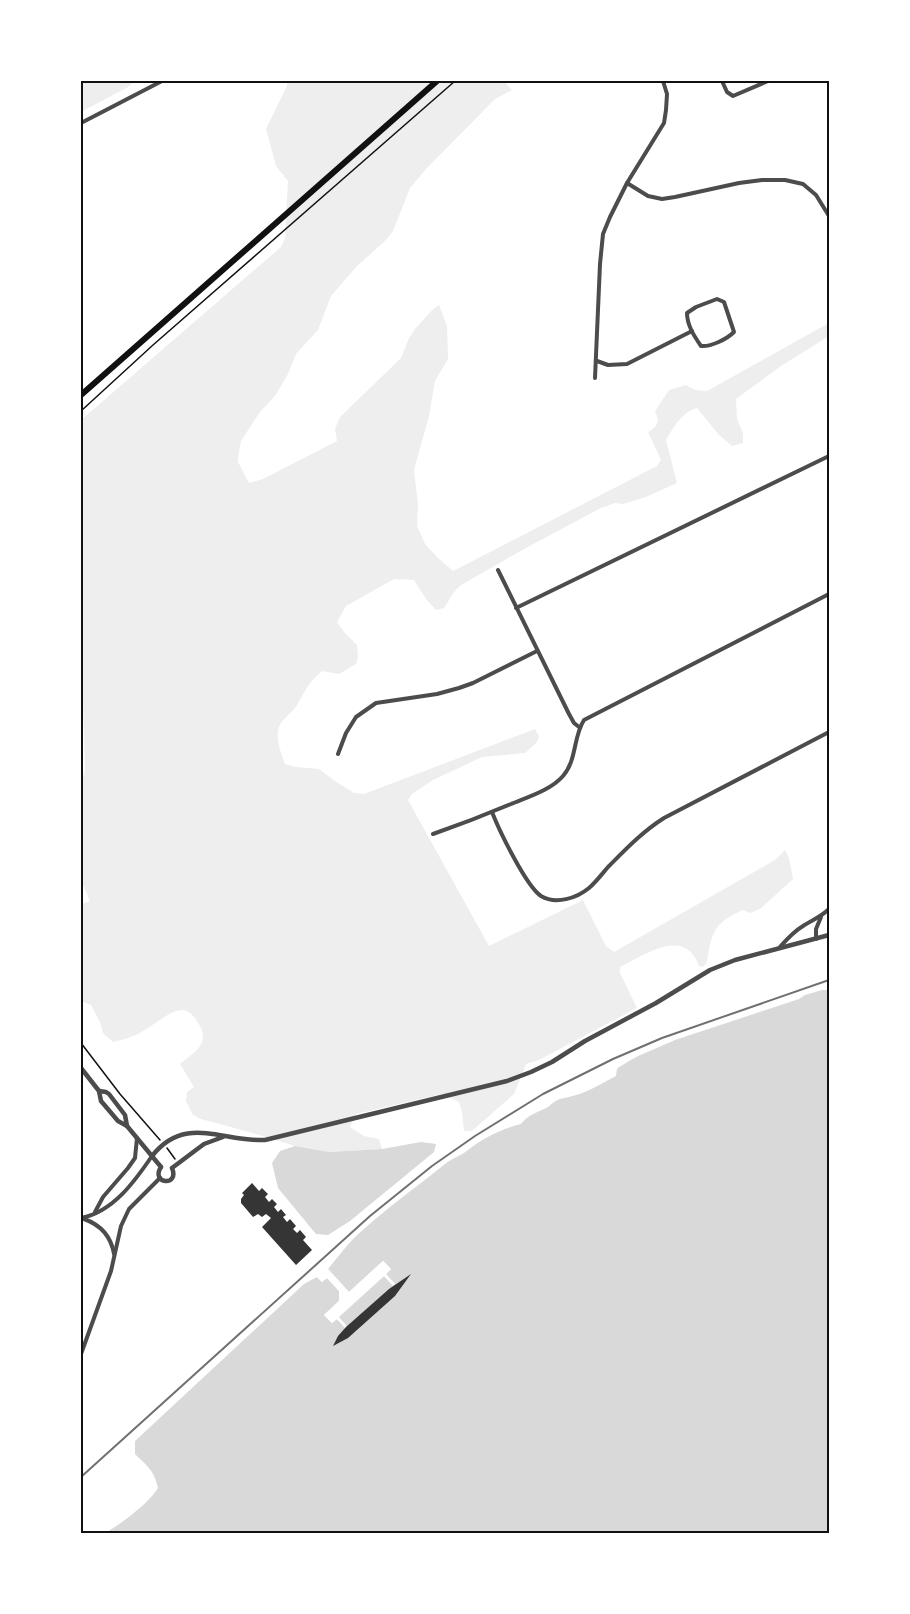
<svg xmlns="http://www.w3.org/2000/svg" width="910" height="1614" font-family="Helvetica,sans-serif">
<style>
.green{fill:#eee}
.water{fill:#d9d9d9}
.pier{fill:#fff}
.building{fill:#353535}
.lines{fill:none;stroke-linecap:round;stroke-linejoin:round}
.path{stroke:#111;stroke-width:1.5}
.minor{stroke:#4c4c4c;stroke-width:4}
.tertiary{stroke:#4c4c4c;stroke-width:4.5}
.trunk{stroke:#111;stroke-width:6}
.rail{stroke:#707070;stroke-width:2}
.neatline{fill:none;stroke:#111;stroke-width:2}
</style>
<rect width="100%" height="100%" fill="#fff"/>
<g class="green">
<path d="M81 81H134L128 87 81 112Z"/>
<path d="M287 81H504L512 90 495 99 427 168 410 188 393 231 385 241 357 266 331 296 318 330 296 354 288 374 275 396 260 412 241 441 238 458V462L249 483 263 479 337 441 335 429 340 417 401 358 409 338 415 329 432 310 439 305 447 326 448 359 435 381 429 416 414 470 418 504 417 526 425 544 437 557 453 571 657 466 661 460 648 432C658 427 660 421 655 411L669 390 686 385 695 390 707 391 829 323V336L781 366 736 399 737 419 743 433V443L732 446 719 435 697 408C682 412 673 428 666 440L677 483 646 497 623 504 615 503 601 508 524 549 461 585C452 592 450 600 444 608L436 610 426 599 414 580 394 579 346 606 337 622 344 632 357 645 358 658 356 664 339 674 322 671C308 683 306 690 297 705 293 712 286 716 281 723 273 735 281 752 285 764L296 767 319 769 332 779 354 793 364 794 535 729 539 736 537 742 525 753 482 757 433 780 412 794 408 800 489 946 583 900 606 946 614 952 775 860 785 850 789 858 793 879 760 909 750 913 743 910C731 915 718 922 713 935 709 943 709 955 706 964L702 967 699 966C685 926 645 955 620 967V973L637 1008 539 1060 526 1064 514 1094 472 1131H464L462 1112 459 1102 442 1094 356 1114 350 1127 364 1136 379 1139 382 1149 329 1152 295 1146 249 1132 201 1119 193 1115 186 1101 187 1092 194 1087 180 1064C191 1054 209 1046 201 1028 197 1020 190 1009 181 1010 171 1010 147 1030 136 1035 129 1038 121 1040 113 1042L103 1033 100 1022 91 1005 81 1001V904L90 901 81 880V788L85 769 83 700 81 689V420L281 247 285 238 288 181 276 166 266 129 287 86Z"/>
</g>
<g class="water">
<path d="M822 990H829V1533H105C120 1525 150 1502 158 1488 154 1470 147 1466 135 1454V1441L304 1284 317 1277 322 1282 327 1278 340 1292 339 1301 324 1315 332 1323 336 1319 347 1326 338 1317 384 1276 393 1285 395 1284 386 1274 391 1269 383 1261 349 1292 328 1269C337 1258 345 1247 355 1237 383 1211 415 1188 445 1164 452 1158 461 1156 468 1150 483 1138 501 1129 521 1124 527 1116 535 1113 544 1109 550 1107 553 1101 560 1099 569 1097 578 1095 587 1091 596 1087 606 1081 616 1076L617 1069 619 1067 636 1057 675 1040 799 999 805 995Z"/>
<path d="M421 1142 436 1144 434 1152 350 1221 328 1235 316 1234 278 1188 272 1163 280 1151 295 1146 329 1152 382 1149Z"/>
</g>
<path class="pier" d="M383 1261 391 1269 386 1274 395 1284 393 1286 384 1276 339 1317 347 1327 345 1328 337 1319 332 1323 324 1315 339 1301V1291L327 1278 322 1282 316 1276 318 1274 322 1278 326 1275H328L342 1291V1303L328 1315 332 1319 387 1269 383 1265 349 1295 325 1270V1268L326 1267 349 1292Z"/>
<g class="building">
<path d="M252 1183 259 1191 262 1188 268 1194 265 1197 269 1202 272 1199 277 1204 274 1207 278 1212 281 1209 286 1215 283 1217 287 1222 290 1219 296 1226 293 1229 297 1233 300 1230 306 1237 303 1240 312 1250 296 1265 262 1227 271 1218 266 1214 262 1217 258 1214 253 1217 241 1203V1199L244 1195 242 1193Z"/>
<path d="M411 1274 395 1296 348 1338 333 1346 338 1336 346 1327 389 1289Z"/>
</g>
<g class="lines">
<g class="path">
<path d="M81 411 153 345 455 81"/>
<path d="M81 1043 120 1094 160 1140"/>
<path d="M167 1148 175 1159"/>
</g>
<g class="minor">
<path d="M722 81 727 92 733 96 768 81"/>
<path d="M81 123 162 81"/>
<path d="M627 183 648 196 662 199 675 197 739 183 762 180H785L803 184 816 195 829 216"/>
<path d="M717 299 724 302 734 332C727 339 711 347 701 346 694 336 687 325 687 313L696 307Z"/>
<path d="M597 361 608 365 627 364 692 331"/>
<path d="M595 378 600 264 603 234 610 217 627 183 664 123 666 110 667 94 663 81"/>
<path d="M498 570 569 714 574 723 579 727"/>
<path d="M516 608 829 456"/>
<path d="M338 754 346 733 356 717 376 703 437 694 459 688 473 683 537 651"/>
<path d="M492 812C499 830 526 886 541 896 556 905 577 898 589 888 596 882 602 874 608 867 626 849 642 832 664 818L829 732"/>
<path d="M433 834C459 825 485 815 511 804 528 797 551 790 563 776 577 760 573 737 584 720L829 594"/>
<path d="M816 939V929L821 917"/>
<path d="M780 947C787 939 793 932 803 926 812 920 821 917 829 909"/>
<path d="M95 1212 103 1197 128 1168 135 1158 137 1138"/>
<path d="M81 1218C113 1212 135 1181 152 1156"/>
<path d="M84 1219C101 1225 111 1236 114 1254"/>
<path d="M81 1354 111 1271 121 1226 129 1209 160 1178"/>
</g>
<g class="tertiary">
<path d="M81 1068 99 1091 101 1101 118 1121 127 1126 161 1167"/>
<path d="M99 1091 106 1092 109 1094 125 1115 127 1126"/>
<path d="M152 1156C185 1114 222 1142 265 1140L507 1081 531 1072 552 1062 585 1041 656 1003 710 970 735 960 829 935"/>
<path d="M161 1167C150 1184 180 1187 172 1168"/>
<path d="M172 1168 204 1144 223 1137"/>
</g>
<path class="trunk" d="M81 395 437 81"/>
<path class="rail" d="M81 1477 370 1216 432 1166 475 1136 543 1094 613 1059 662 1038 829 980"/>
</g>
<rect width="910" height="1614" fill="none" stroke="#ffffff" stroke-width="165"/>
<rect x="82" y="82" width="746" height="1450" class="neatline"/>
</svg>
